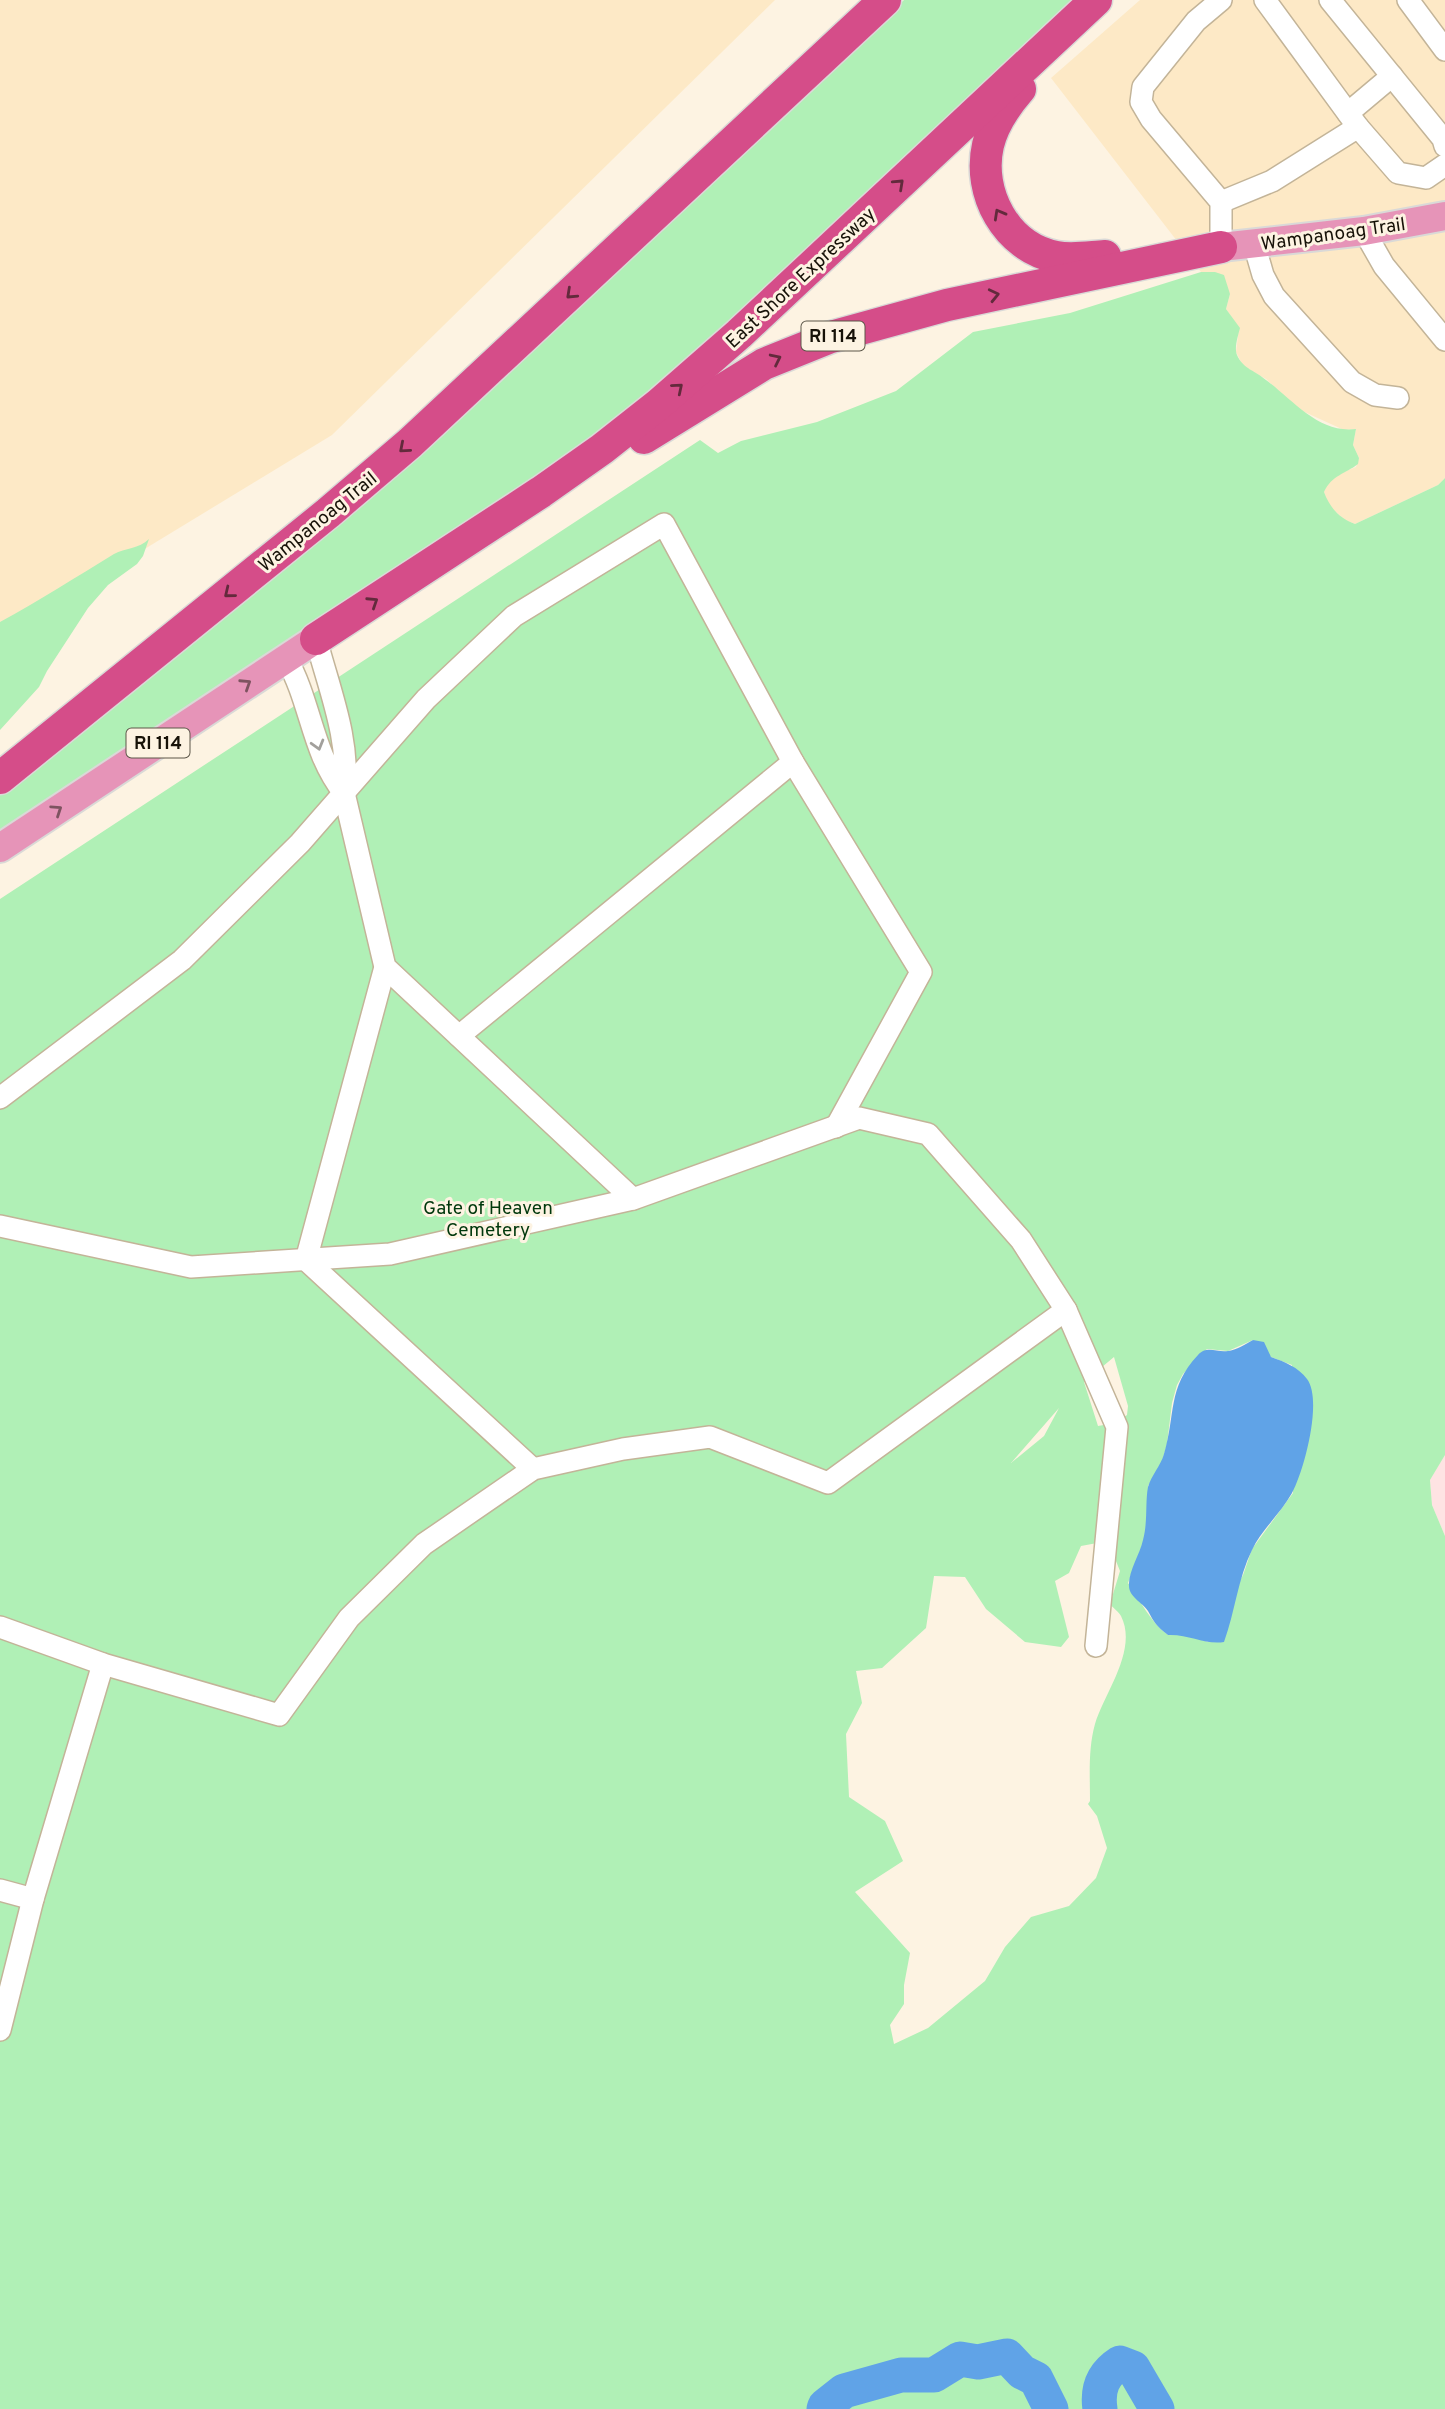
<svg xmlns="http://www.w3.org/2000/svg" width="1445" height="2409" font-family="Overpass,sans-serif">
<style>
.commercial{fill:#fee3e3}
.built{fill:#fde9c6}
.green{fill:#b0f0b6;fill-rule:evenodd}
.water{fill:#60a3e7}
.lines{fill:none;stroke-linecap:round;stroke-linejoin:round}
.river{stroke:#60a3e7;stroke-width:35}
.minor-casing{stroke:#c3b498;stroke-width:24}
.major-casing{stroke:#dad9d7;stroke-width:32}
.highway-casing{stroke:#dad9d7;stroke-width:35}
.minor{stroke:#fff;stroke-width:21}
.major{stroke:#e694b8;stroke-width:28}
.highway{stroke:#d54d89;stroke-width:32}
.oneway{stroke:#632a3c}
.oneway2{stroke:#7e5360}
.oneway3{stroke:#a2a09c}
.labels{text-anchor:middle;stroke-width:6;stroke-linejoin:round;paint-order:stroke}
.shield{fill:#fdf3e2;stroke:#5c5649;stroke-width:2}
.shield-label{font-size:18px;font-weight:bold;fill:#171208}
.street-label{font-size:19px;fill:#171208;stroke:#fdf3e2}
.park-label{font-size:19px;fill:#00380c;stroke:#fdf3e2}
</style>
<rect width="100%" height="100%" fill="#fdf3e2"/>
<path class="commercial" d="M1445 1455V1536L1432 1505 1430 1480Z"/>
<g class="built">
<path d="M0 0H775L332 435 0 637Z"/>
<path d="M1140 0H1445V478L1438 485 1355 524 1345 520 1329 506 1324 492 1328 482 1338 474 1356 467 1359 458 1353 445 1356 429 1344 430 1298 409 1266 379 1243 366 1236 352 1239 328 1226 309 1230 294 1215 272H1201L1051 78Z"/>
</g>
<g class="green">
<path d="M904 0H1077L715 339 583 448 0 831V793L114 702 806 92Z"/>
<path d="M1201 272H1215L1224 275 1230 294 1226 309 1240 328C1238 336 1234 348 1237 355 1243 369 1256 371 1266 380 1293 400 1319 434 1356 429L1353 445 1359 458 1358 464C1345 474 1332 475 1324 492 1330 508 1339 518 1355 524L1438 485 1445 478V1455L1430 1480 1432 1505 1445 1536V2409H0V899L700 440 718 453 741 441 817 422 896 391 973 332 1070 313ZM1253 1340 1271 1357 1292 1365 1293 1493 1252 1549 1243 1575 1208 1642 1184 1634 1168 1635C1150 1622 1141 1601 1128 1583L1143 1543 1148 1521V1486L1162 1462 1167 1444 1172 1403 1177 1385 1183 1374 1207 1349 1228 1351ZM1114 1357 1128 1406 1127 1415 1115 1423 1098 1426 1084 1382ZM1059 1408 1044 1436 1011 1463ZM1108 1541 1120 1571 1110 1604C1113 1608 1119 1612 1121 1616 1138 1650 1105 1692 1095 1724 1088 1749 1090 1775 1090 1801L1088 1804 1097 1816 1107 1848 1096 1878 1069 1906 1031 1917 1005 1947 985 1981 928 2028 894 2044 890 2025 904 2004V1985L910 1953 855 1892 903 1861 885 1821 849 1797 846 1734 862 1703 856 1671 882 1668 926 1628 934 1576 965 1577 986 1609 1025 1642 1061 1647 1069 1637 1055 1581 1069 1573 1081 1546Z"/>
<path d="M149 539 143 556 137 564 108 585 88 608 47 671 39 687 0 730V622C39 601 76 577 114 554 125 548 139 549 149 539Z"/>
</g>
<path class="water" d="M1253 1340 1264 1342 1271 1357C1285 1362 1298 1367 1307 1379 1323 1400 1304 1471 1292 1493 1281 1513 1262 1529 1252 1550 1238 1578 1235 1612 1224 1642 1205 1645 1189 1634 1168 1635 1156 1626 1154 1622 1148 1611 1142 1602 1129 1597 1129 1586 1128 1572 1140 1554 1143 1540 1148 1521 1145 1503 1148 1487 1151 1476 1161 1465 1164 1454 1176 1414 1167 1388 1198 1355 1207 1345 1217 1353 1228 1351 1236 1350 1246 1344 1253 1340Z"/>
<g class="lines">
<g class="river">
<path d="M824 2409 825 2406 844 2391 901 2375H934L960 2359 978 2362 1007 2356 1022 2372 1036 2379 1051 2409"/>
<path d="M1100 2409C1097 2389 1103 2374 1120 2363L1133 2368 1157 2409"/>
</g>
<defs>
<g id="minor">
<path d="M1221 0 1196 21 1143 87 1141 102 1151 119 1221 202V247"/>
<path d="M1265 0 1358 127"/>
<path d="M1330 0 1443 139 1445 146"/>
<path d="M1408 0 1445 50"/>
<path d="M1348 113 1392 76"/>
<path d="M1221 202 1272 181 1358 127 1398 173 1426 178 1445 165"/>
<path d="M1364 231 1384 266 1445 340"/>
<path d="M1254 244 1263 275 1274 296 1352 382 1375 395 1398 398"/>
<path d="M286 658C312 704 311 751 344 793 351 741 329 689 316 639"/>
<path d="M344 793 385 967 633 1199 859 1118 928 1134 1021 1240 1066 1310 1117 1427 1096 1646"/>
<path d="M385 967 306 1260 533 1469"/>
<path d="M459 1036 793 762"/>
<path d="M0 1098 182 960 300 843 426 699 514 616 664 524 793 762 921 972 836 1127"/>
<path d="M0 1226 191 1267 390 1254 633 1199"/>
<path d="M0 1627 103 1664 279 1715 349 1618 424 1544 533 1469 623 1449 710 1437 828 1483 1066 1310"/>
<path d="M0 1890 33 1899"/>
<path d="M0 2030 33 1899 103 1664"/>
</g>
<g id="major">
<path d="M1221 247 1364 231 1445 216"/>
<path d="M0 848 316 639"/>
</g>
<g id="highway">
<path d="M1020 89C1006 105 993 124 988 145 977 193 1006 247 1056 257 1072 260 1089 257 1105 256"/>
<path d="M644 438 764 364 831 337 947 305 1221 247"/>
<path d="M316 639 541 492 602 449 659 404 739 334 1096 0"/>
<path d="M0 778 328 513 410 443 885 0"/>
</g>
</defs>
<use href="#minor" class="minor-casing"/>
<use href="#major" class="major-casing"/>
<use href="#highway" class="highway-casing"/>
<use href="#minor" class="minor"/>
<use href="#major" class="major"/>
<use href="#highway" class="highway"/>
</g>
<defs><path id="oneway-chevron" d="M-2-3.5L2.5 0L-2 3.5" fill="none" stroke-width="1.6" stroke-linecap="round" stroke-linejoin="round" transform="scale(1.75)"/></defs>
<g class="oneway">
<use href="#oneway-chevron" transform="translate(899 184) rotate(-43)"/>
<use href="#oneway-chevron" transform="translate(999 214) rotate(-119)"/>
<use href="#oneway-chevron" transform="translate(571 294) rotate(137)"/>
<use href="#oneway-chevron" transform="translate(994 295) rotate(-13)"/>
<use href="#oneway-chevron" transform="translate(776 359) rotate(-26)"/>
<use href="#oneway-chevron" transform="translate(678 388) rotate(-40)"/>
<use href="#oneway-chevron" transform="translate(404 448) rotate(139)"/>
<use href="#oneway-chevron" transform="translate(229 593) rotate(141)"/>
<use href="#oneway-chevron" transform="translate(373 602) rotate(-33)"/>
</g>
<g class="oneway2">
<use href="#oneway-chevron" transform="translate(246 684) rotate(-33)"/>
<use href="#oneway-chevron" transform="translate(57 810) rotate(-34)"/>
</g>
<use class="oneway3" href="#oneway-chevron" transform="translate(318 745) rotate(74)"/>
<g class="labels">
<g class="shield">
<rect x="801.5" y="321.5" width="63" height="29" rx="5"/>
<rect x="126.5" y="728.5" width="63" height="29" rx="5"/>
</g>
<g class="shield-label">
<text x="833" y="342">RI 114</text>
<text x="158" y="749">RI 114</text>
</g>
<g class="street-label">
<text transform="translate(1333 233) rotate(-8)" y="7">Wampanoag Trail</text>
<text transform="translate(800 277) rotate(-43)" y="7">East Shore Expressway</text>
<text transform="translate(317 521) rotate(-39)" y="7">Wampanoag Trail</text>
</g>
<g class="park-label">
<text x="488" y="1214">Gate of Heaven<tspan x="488" dy="22">Cemetery</tspan></text>
</g>
</g>
</svg>
